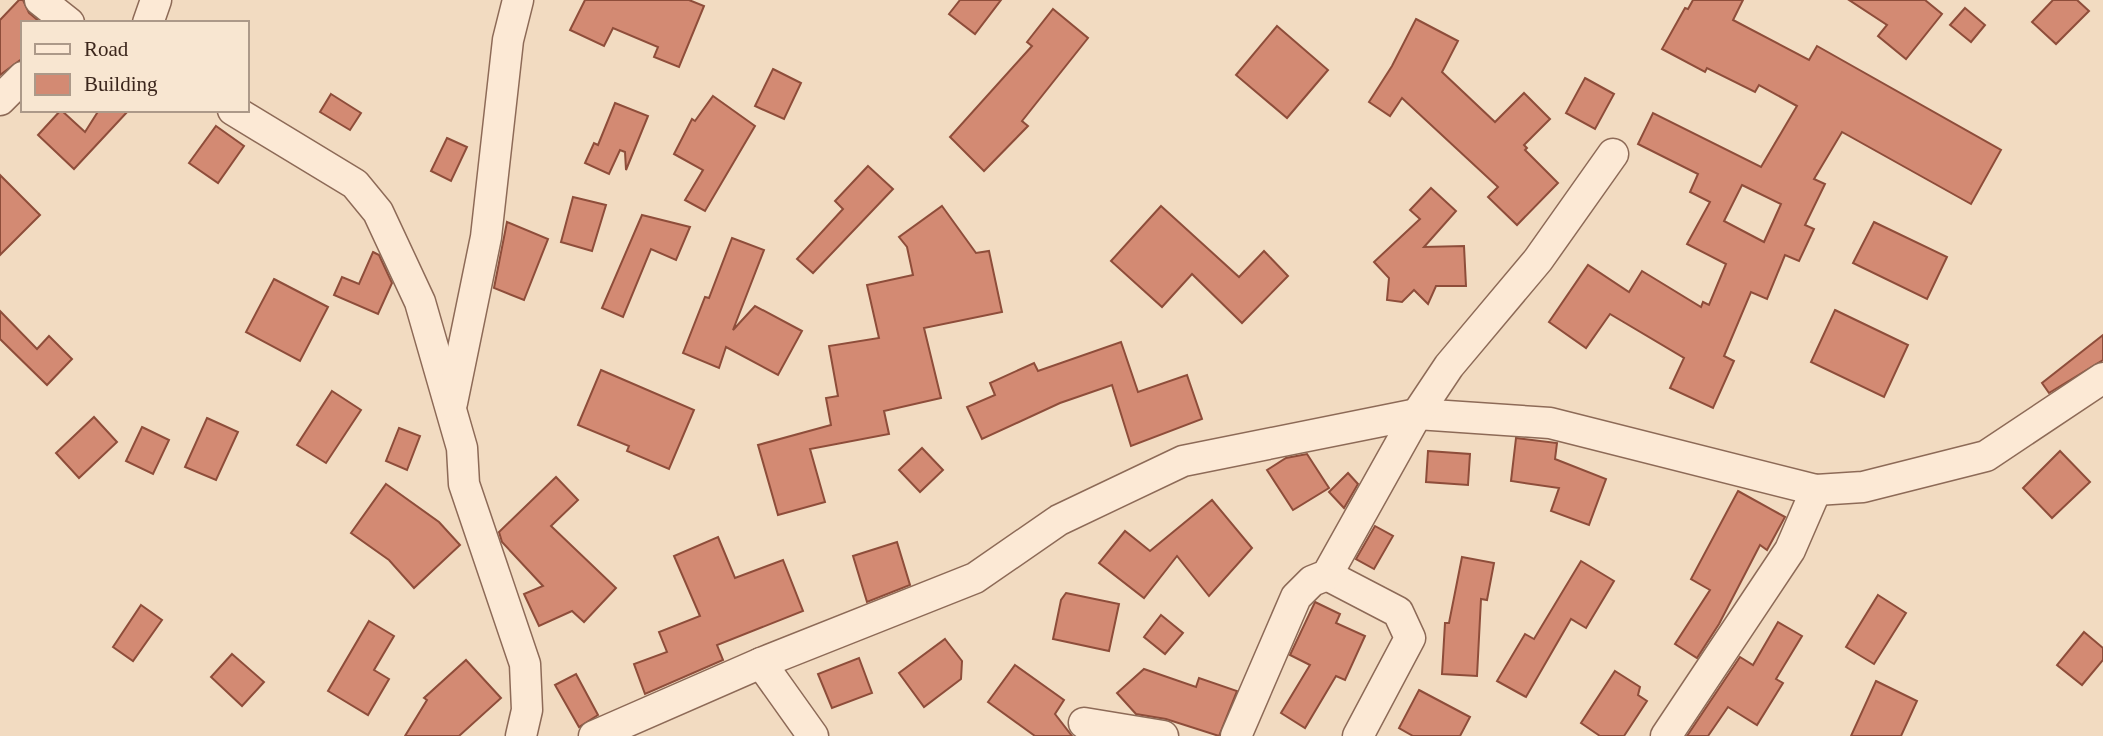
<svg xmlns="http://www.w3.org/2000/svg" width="2103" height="736" font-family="Georgia,serif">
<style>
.building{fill:#d38a73;stroke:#8e4d3a;stroke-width:2;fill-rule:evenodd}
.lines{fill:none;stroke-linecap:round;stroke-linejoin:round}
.minor-casing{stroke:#8d6a57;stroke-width:33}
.minor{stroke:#fce9d5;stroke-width:30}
</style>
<rect width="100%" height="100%" fill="#f2dbc1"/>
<g class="building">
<path d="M19 0H23L29 13 41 23H23V58L0 75V20Z"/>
<path d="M585 0H689L704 6 679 67 654 57 658 47 613 28 604 46 570 30Z"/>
<path d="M960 0H1001L975 34 949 14Z"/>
<path d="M1693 0H1743L1733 20 1809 60 1817 46 2001 150 1971 204 1842 132 1814 179 1825 184 1805 225 1814 229 1799 261 1785 255 1767 299 1751 292 1724 356 1734 361 1713 408 1670 388 1684 358 1610 314 1586 348 1549 322 1588 265 1629 292 1642 271 1701 307 1703 302 1709 305 1726 264 1687 244 1710 202 1690 192 1698 174 1638 144 1653 113 1761 167 1797 106 1759 85 1755 92 1707 68 1705 72 1662 49 1685 8 1688 9ZM1742 185 1781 204 1764 242 1724 221Z"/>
<path d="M1849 0H1925L1942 14 1906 59 1878 36 1887 25Z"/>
<path d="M2053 0H2077L2089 11 2056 44 2032 22Z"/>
<path d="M1965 8 1985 25 1971 42 1950 25Z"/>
<path d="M1053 9 1088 38 1022 121 1028 126 984 171 950 137 1032 46 1027 42Z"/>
<path d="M1416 19 1458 41 1442 72 1495 122 1524 93 1550 119 1524 145 1527 148 1525 150 1558 183 1517 225 1488 197 1498 187 1402 98 1390 116 1369 102 1392 66Z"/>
<path d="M1277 26 1328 70 1287 118 1236 75Z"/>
<path d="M773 69 801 83 784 119 755 106Z"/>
<path d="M1585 78 1614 94 1595 129 1566 113Z"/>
<path d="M331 94 361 113 350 130 320 112Z"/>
<path d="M713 96 755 126 705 211 685 200 703 170 674 154 692 119 695 121Z"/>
<path d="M615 103 648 116 626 170 625 152 620 150 609 174 585 163 594 143 598 145Z"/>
<path d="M61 110 85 132 99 110H129L74 169 38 135Z"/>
<path d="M216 126 244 146 218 183 189 163Z"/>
<path d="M447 138 467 147 451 181 431 171Z"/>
<path d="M868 166 893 189 813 273 797 259 843 209 835 201Z"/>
<path d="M0 175 40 215 0 255Z"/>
<path d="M1431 188 1456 211 1424 247 1464 246 1466 286H1436L1428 304 1414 290 1402 302 1387 300 1389 278 1374 262 1420 219 1410 210Z"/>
<path d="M573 197 606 205 592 251 561 242Z"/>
<path d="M942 206 976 253 989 251 1002 312 924 328 941 398 884 411 889 434 810 449 825 502 778 515 758 445 831 425 826 398 838 396 829 346 879 338 867 285 913 275 907 247 899 237Z"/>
<path d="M1161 206 1239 277 1264 251 1288 276 1242 323 1192 274 1162 307 1111 261Z"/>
<path d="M642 215 690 227 676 260 651 249 623 317 602 308Z"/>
<path d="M507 222 548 239 524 300 494 288Z"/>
<path d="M1874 222 1947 257 1927 299 1853 263Z"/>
<path d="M732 238 764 250 733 330 755 306 802 331 778 375 726 347 719 368 683 353 705 297 709 298Z"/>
<path d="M373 252 379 255 392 283 378 314 334 295 342 277 359 284Z"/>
<path d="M274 279 328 307 300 361 246 332Z"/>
<path d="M1835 310 1908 345 1884 397 1811 362Z"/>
<path d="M0 311 37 349 49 336 72 359 47 385 0 339Z"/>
<path d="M2103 335V360L2049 393 2042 383Z"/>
<path d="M1121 342 1138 392 1187 375 1202 419 1131 446 1112 385 1060 403 982 439 967 407 995 395 990 383 1034 363 1038 371Z"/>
<path d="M601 370 694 410 669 469 627 451 629 446 578 425Z"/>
<path d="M332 391 361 410 326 463 297 445Z"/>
<path d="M94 417 117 442 79 478 56 453Z"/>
<path d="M207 418 238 432 216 480 185 467Z"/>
<path d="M142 427 169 440 153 474 126 461Z"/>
<path d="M399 428 420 436 407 470 386 461Z"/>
<path d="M1516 438 1557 443 1555 459 1606 479 1589 525 1551 511 1559 488 1511 481Z"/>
<path d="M922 448 943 470 920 492 899 470Z"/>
<path d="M1428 451 1470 454 1468 485 1426 482Z"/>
<path d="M2060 451 2090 482 2052 518 2023 488Z"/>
<path d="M1307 454 1329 488 1293 510 1267 470 1286 458Z"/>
<path d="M1348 473 1358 484 1344 508 1329 492Z"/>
<path d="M556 477 578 500 551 526 616 588 584 622 572 611 539 626 524 594 543 586 502 542 499 532Z"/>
<path d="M386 484 439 522 460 545 414 588 389 560 351 533Z"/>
<path d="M1738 491 1785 517 1767 550 1760 545 1719 624 1697 658 1675 644 1710 590 1691 579Z"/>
<path d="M1212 500 1252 548 1209 596 1177 556 1144 598 1099 563 1125 531 1150 551Z"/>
<path d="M1375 526 1393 536 1374 569 1356 559Z"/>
<path d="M718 537 735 578 783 560 803 611 717 645 723 660 645 694 634 664 667 652 659 632 700 616 674 556Z"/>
<path d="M897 542 910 585 867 602 853 556Z"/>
<path d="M1462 557 1494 563 1487 600 1481 599 1477 676 1442 674 1445 623H1449Z"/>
<path d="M1581 561 1614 581 1586 628 1571 619 1526 697 1497 681 1525 634 1534 639Z"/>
<path d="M1066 593 1119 604 1109 651 1053 639 1061 600Z"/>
<path d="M1878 595 1906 613 1874 664 1846 647Z"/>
<path d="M1315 602 1340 614 1336 623 1365 636 1345 680 1336 676 1305 728 1281 713 1310 665 1290 655Z"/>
<path d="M141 605 162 620 133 661 113 647Z"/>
<path d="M1161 615 1183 633 1165 654 1144 637Z"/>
<path d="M369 621 394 636 374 670 389 679 368 715 328 691Z"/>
<path d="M1778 622 1802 636 1776 679 1783 683 1757 725 1728 707 1708 736H1687L1740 657 1753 665Z"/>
<path d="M2084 632 2103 648V660L2082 685 2057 665Z"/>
<path d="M945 639 962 661 961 679 924 707 899 673Z"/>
<path d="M232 654 264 682 242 706 211 677Z"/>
<path d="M859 658 872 693 832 708 818 674Z"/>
<path d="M466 660 501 698 459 736H405L427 700 424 698Z"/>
<path d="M1015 665 1064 700 1055 714 1072 736H1035L988 702Z"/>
<path d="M1144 669 1196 687 1199 678 1237 691 1219 736 1166 719 1136 714 1117 693Z"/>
<path d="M1615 671 1640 687 1638 695 1647 701 1624 736H1600L1581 723Z"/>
<path d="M576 674 598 715 579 727 555 685Z"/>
<path d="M1876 681 1917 701 1901 736H1851Z"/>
<path d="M1419 690 1470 717 1460 736H1413L1399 728Z"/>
</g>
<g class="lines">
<defs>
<g id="minor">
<path d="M40 0 69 23"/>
<path d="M148 23 156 0"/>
<path d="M0 100 23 77"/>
<path d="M233 110 355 184 378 212 420 302 462 448 464 484 525 664 527 710 521 736"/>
<path d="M452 403 486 237 508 40 518 0"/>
<path d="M1327 575 1398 612 1410 638 1358 736"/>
<path d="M761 663 813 736"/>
<path d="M1084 723 1163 736"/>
<path d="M594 736 761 663 975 578 1059 520 1183 461 1417 414 1550 423 1816 490 1863 487 1986 456 2103 378"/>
<path d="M1236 736 1296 597 1312 581 1327 575 1417 414 1449 366 1538 260 1613 154"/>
<path d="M1666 736 1790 550 1816 490"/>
</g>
</defs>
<use href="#minor" class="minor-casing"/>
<use href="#minor" class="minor"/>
</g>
<rect x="21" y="21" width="228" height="91" fill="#f8e6d1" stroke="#ac9989" stroke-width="2"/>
<rect x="35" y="44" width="35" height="10" fill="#fce9d5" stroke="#ac9989" stroke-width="2"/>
<text x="84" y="56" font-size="21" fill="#3b261c">Road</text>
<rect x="35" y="74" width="35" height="21" fill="#d38a73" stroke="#ac9989" stroke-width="2"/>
<text x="84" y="91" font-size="21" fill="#3b261c">Building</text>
</svg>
